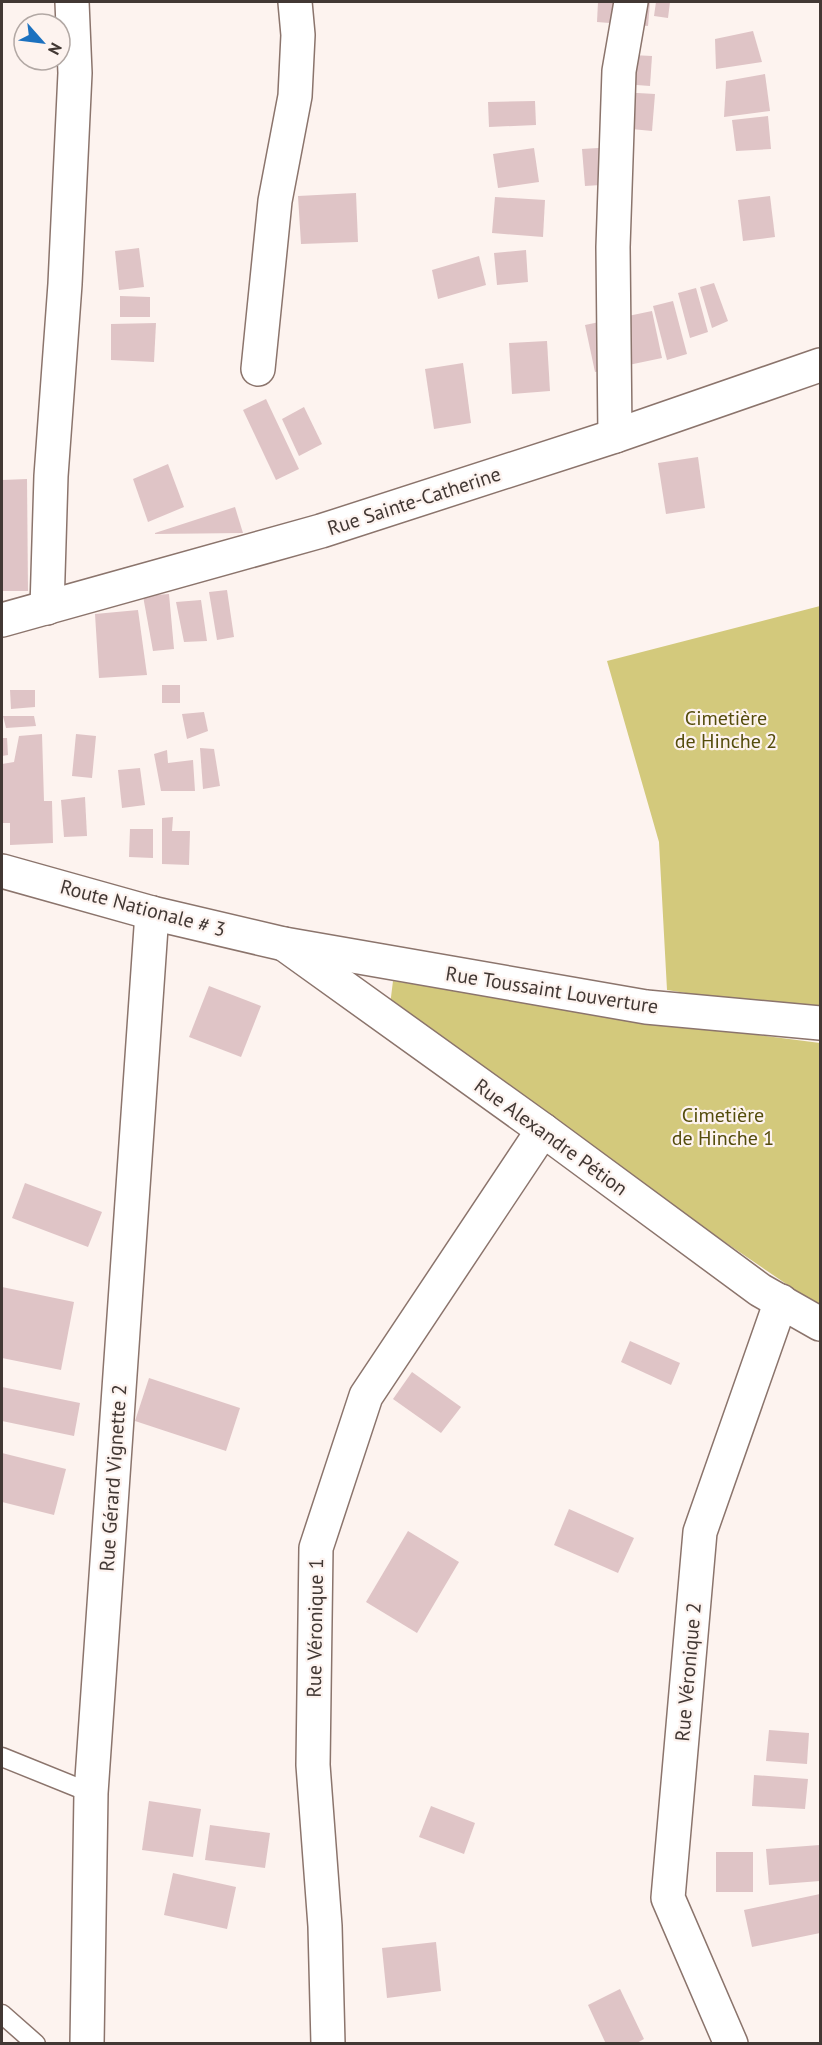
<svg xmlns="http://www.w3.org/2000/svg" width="822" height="2045" font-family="'PT Sans',sans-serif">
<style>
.green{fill:#d3c97c}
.building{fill:#dfc4c6}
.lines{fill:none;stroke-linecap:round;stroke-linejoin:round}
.lane-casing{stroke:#8b746c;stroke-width:21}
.street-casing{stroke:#8b746c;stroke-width:36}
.secondary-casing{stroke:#8b746c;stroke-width:36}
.primary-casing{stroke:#8b746c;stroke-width:36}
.lane{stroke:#fff;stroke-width:18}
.street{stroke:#fff;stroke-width:33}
.secondary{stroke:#fff;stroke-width:33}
.primary{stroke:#fff;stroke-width:33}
.labels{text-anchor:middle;stroke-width:4.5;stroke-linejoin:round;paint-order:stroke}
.street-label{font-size:20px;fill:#423834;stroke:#fdf3ef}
.park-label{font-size:20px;fill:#544c0b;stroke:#fdf3ef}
</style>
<rect width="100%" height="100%" fill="#fdf3ef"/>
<g class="green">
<path d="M820 606V1014L667 990 659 842 607 661Z"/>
<path d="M393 981 674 1024 820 1043V1307L389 1013Z"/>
</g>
<g class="building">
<path d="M598 2H650L648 26 597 22Z"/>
<path d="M656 2H670L668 18 654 16Z"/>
<path d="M753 31 762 62 716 69 715 39Z"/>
<path d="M612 54 652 56 650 86 610 83Z"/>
<path d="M765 74 770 111 724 117 726 81Z"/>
<path d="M603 91 655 94 652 131 621 128Z"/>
<path d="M535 101 536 125 489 127 488 102Z"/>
<path d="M768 116 771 149 736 151 732 120Z"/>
<path d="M630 146 632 183 585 186 582 149Z"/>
<path d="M534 148 539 182 498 188 493 154Z"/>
<path d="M356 193 358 242 301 244 298 196Z"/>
<path d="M770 196 775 237 743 241 738 200Z"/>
<path d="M495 197 545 200 543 237 492 233Z"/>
<path d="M139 248 144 287 119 290 115 251Z"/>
<path d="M526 250 528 282 497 285 494 253Z"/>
<path d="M479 256 486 285 438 299 432 270Z"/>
<path d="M714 283 728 321 712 328 700 287Z"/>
<path d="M696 288 708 332 690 338 678 293Z"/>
<path d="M120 296 150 297V317H120Z"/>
<path d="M673 301 687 354 667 360 653 306Z"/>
<path d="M652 311 662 358 595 372 585 325Z"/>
<path d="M156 323 154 362 111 360V324Z"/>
<path d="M547 341 550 391 512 394 509 343Z"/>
<path d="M463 363 471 423 434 429 425 369Z"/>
<path d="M266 399 299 469 276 480 243 410Z"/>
<path d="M304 407 322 444 299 456 282 419Z"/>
<path d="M698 457 705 508 666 514 658 463Z"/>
<path d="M168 464 184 507 148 522 133 479Z"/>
<path d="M27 479 28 591H2V480Z"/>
<path d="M235 507 243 533 155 534V533Z"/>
<path d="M227 590 234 637 217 640 209 592Z"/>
<path d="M169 594 174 649 153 651 143 596Z"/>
<path d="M201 600 207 641 184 642 176 602Z"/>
<path d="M138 610 147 675 99 678 95 614Z"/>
<rect x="162" y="685" width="18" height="18"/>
<path d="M10 690H35V707L11 709Z"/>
<path d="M204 712 208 731 187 739 182 714Z"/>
<path d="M3 716H34L36 726 6 728Z"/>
<path d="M42 734 44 801H52L53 843 10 845V823H2V764L14 762 19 736Z"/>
<path d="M76 734 96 736 92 778 72 776Z"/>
<path d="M2 738H7L8 755 2 756Z"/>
<path d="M200 748 214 749 220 786 203 789Z"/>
<path d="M167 750 168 763 193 760 195 791H161L154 754Z"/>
<path d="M140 768 145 805 122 808 118 770Z"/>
<path d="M85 797 87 836 64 837 61 800Z"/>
<path d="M173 817 172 831H190L189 865 162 864V818Z"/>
<path d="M130 829H153V858L129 857Z"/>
<path d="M209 986 261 1006 241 1057 189 1037Z"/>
<path d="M25 1183 102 1212 88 1247 12 1218Z"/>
<path d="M2 1287 74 1302 61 1370 2 1358Z"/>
<path d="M630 1341 680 1363 671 1385 621 1362Z"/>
<path d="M412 1372 461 1407 441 1433 393 1399Z"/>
<path d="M149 1378 240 1408 226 1451 135 1421Z"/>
<path d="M2 1387 80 1403 74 1436 2 1421Z"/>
<path d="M2 1453 66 1469 54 1515 2 1502Z"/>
<path d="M569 1509 634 1538 618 1573 554 1545Z"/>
<path d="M408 1531 459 1562 417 1633 366 1602Z"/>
<path d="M769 1730 809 1733 807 1764 766 1761Z"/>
<path d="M754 1775 808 1779 805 1809 752 1806Z"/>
<path d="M149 1801 201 1809 193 1857 142 1850Z"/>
<path d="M431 1806 475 1823 464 1854 419 1837Z"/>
<path d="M210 1825 270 1833 265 1868 205 1860Z"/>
<path d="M820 1845V1881L769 1885 766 1849Z"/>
<rect x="716" y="1852" width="37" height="40"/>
<path d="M173 1873 236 1887 227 1929 164 1915Z"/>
<path d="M820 1894V1933L752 1947 744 1910Z"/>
<path d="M436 1942 441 1991 387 1998 382 1948Z"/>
<path d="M620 1989 644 2039 635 2044H606L588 2005Z"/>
</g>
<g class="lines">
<defs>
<g id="lane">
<path d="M2 1757 91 1793"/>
<path d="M2 2014 36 2044"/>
</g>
<g id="street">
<path d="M258 369 275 201 295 96 298 35 295 2"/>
<path d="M615 436 613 247 619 71 631 2"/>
<path d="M47 608 51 476 65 284 75 73 72 2"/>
<path d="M2 620 321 531 615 436 820 365"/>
<path d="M87 2044 91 1793 152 913"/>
<path d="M328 2044 325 1926 313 1765 316 1548 366 1396 543 1130"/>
<path d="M731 2044 668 1898 700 1532 781 1301"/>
</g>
<path id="secondary" d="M284 944 543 1130 760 1290 820 1324"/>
<path id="primary" d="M2 871 152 913 284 944 646 1007 820 1023"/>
</defs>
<use href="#lane" class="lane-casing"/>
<use href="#street" class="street-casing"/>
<use href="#secondary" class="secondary-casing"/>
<use href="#primary" class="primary-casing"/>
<use href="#lane" class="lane"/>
<use href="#street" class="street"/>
<use href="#secondary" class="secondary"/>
<use href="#primary" class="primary"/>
</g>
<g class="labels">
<g class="street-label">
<text transform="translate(414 501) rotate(-18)" y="7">Rue Sainte-Catherine</text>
<text transform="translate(143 908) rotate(15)" y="7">Route Nationale # 3</text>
<text transform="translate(552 990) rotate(9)" y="7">Rue Toussaint Louverture</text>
<text transform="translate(551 1137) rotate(36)" y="7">Rue Alexandre Pétion</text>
<text transform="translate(113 1478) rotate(-86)" y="7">Rue Gérard Vignette 2</text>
<text transform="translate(315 1628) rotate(-89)" y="7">Rue Véronique 1</text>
<text transform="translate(688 1672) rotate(-85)" y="7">Rue Véronique 2</text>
</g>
<g class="park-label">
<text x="726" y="725">Cimetière<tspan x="726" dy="23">de Hinche 2</tspan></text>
<text x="723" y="1122">Cimetière<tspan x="723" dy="23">de Hinche 1</tspan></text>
</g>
</g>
<rect width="822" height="2045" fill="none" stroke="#423834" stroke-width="6"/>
<g transform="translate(42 42) rotate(118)"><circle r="28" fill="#fdf3ef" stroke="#b2a8a4" stroke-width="1.5"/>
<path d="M0-4.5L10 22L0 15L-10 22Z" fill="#1c71bf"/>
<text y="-9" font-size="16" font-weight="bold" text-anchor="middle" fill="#423834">N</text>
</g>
</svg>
